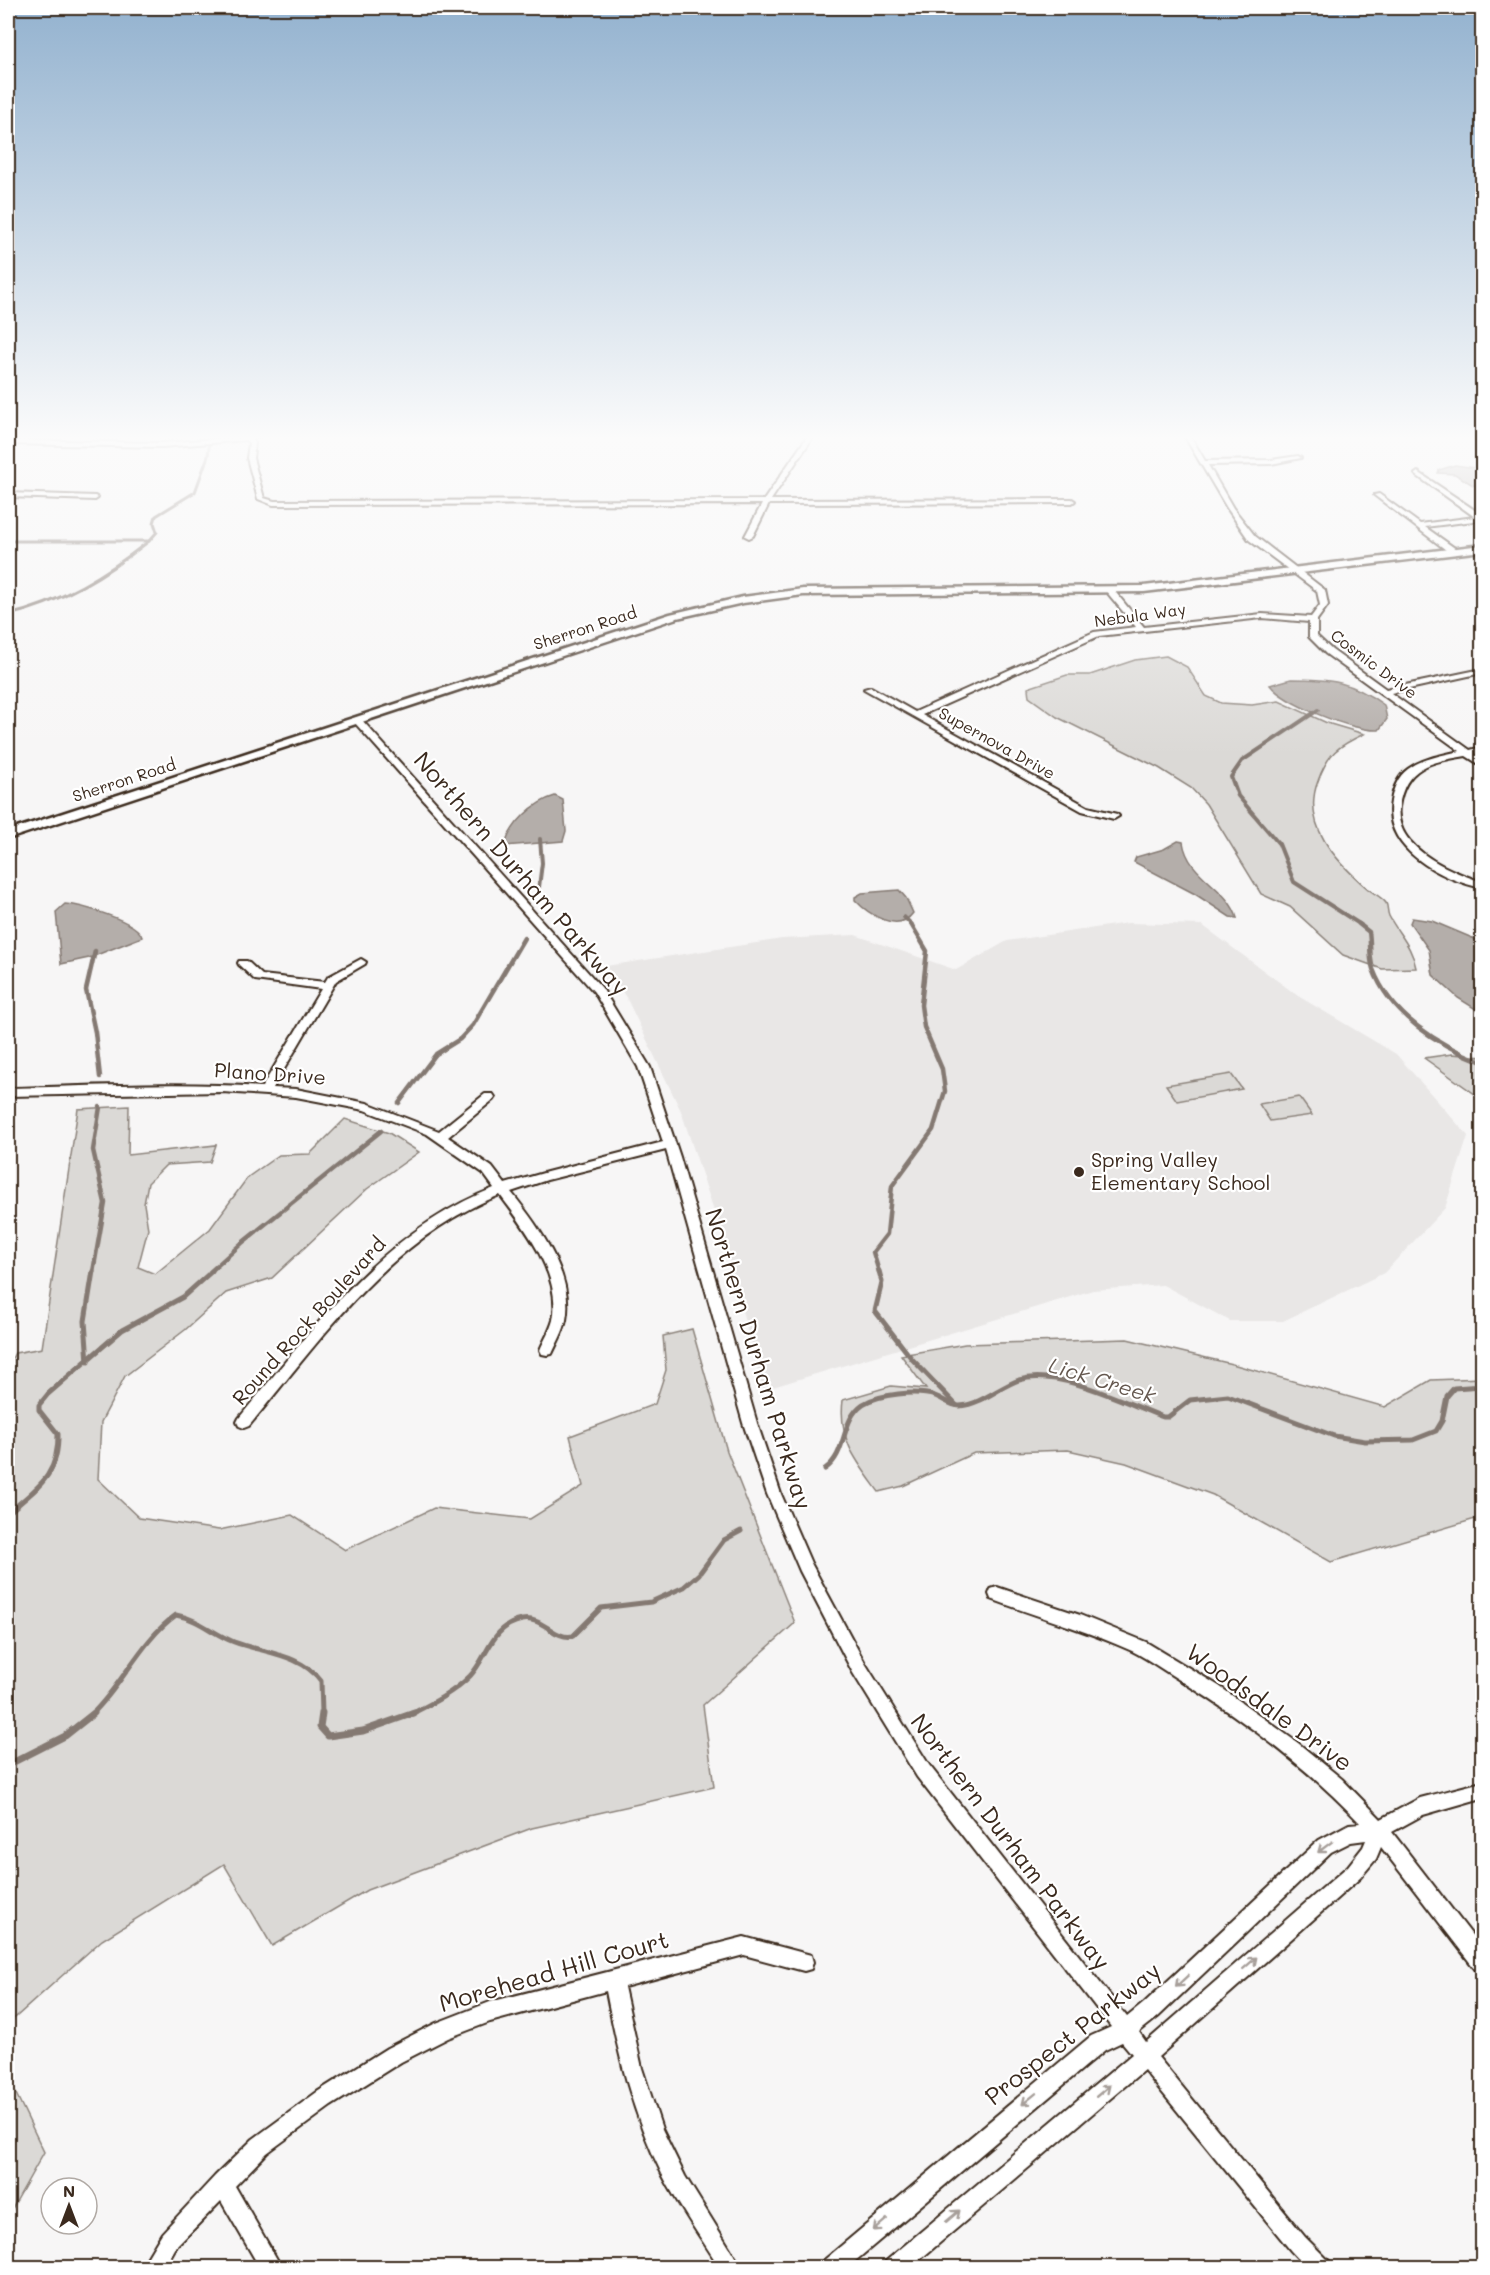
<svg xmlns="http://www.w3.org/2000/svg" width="1490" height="2275" font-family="Mali,sans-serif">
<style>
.built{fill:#e9e7e6}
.green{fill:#dbd9d6;stroke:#8b827a;stroke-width:1.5}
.water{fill:#b4aeaa;stroke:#847972;stroke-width:1.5}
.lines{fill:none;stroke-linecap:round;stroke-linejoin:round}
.stream-far4{stroke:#847972;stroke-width:3}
.stream-far3{stroke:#847972;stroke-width:4}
.stream-far2{stroke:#847972;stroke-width:4.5}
.stream-far1{stroke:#847972;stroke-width:5}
.stream{stroke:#847972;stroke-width:7}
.street-casing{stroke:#3b2a1e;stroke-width:4}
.secondary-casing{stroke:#3b2a1e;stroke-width:5}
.street{fill:#fff;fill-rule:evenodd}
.secondary{fill:#fff;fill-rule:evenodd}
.oneway{stroke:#a79f9a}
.poi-dot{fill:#3b2a1e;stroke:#fff;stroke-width:2}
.labels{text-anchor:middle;stroke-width:4.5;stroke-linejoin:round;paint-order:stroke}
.far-street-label{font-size:16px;fill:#3b2a1e;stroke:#fff}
.street-label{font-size:20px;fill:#3b2a1e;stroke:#fff}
.poi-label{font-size:20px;fill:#3b2a1e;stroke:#fff;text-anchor:start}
.water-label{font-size:21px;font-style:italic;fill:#65584f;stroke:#fff}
.near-street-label{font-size:24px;fill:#3b2a1e;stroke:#fff}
</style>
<rect width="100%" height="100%" fill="#f7f6f6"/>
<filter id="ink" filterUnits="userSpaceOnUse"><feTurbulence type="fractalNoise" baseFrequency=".0167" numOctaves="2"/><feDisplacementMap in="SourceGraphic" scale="12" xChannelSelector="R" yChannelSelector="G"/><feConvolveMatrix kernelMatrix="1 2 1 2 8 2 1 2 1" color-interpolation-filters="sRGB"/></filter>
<g filter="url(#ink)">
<path class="built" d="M1128 923 1202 925 1298 996 1396 1054 1468 1136 1445 1208 1384 1273 1283 1321H1230L1163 1285 1093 1290 763 1390 723 1238 681 1111 627 999 606 966 782 939 855 935 956 970 1007 941Z"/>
<g class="green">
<path d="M1166 656 1187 667 1206 696 1221 703 1252 705 1279 701 1327 723 1364 734C1338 746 1328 753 1318 781 1301 825 1336 861 1368 889 1373 893 1382 897 1386 903 1388 906 1387 912 1389 916 1399 935 1412 946 1416 968L1382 969 1343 955 1290 907 1261 894 1206 804 1191 788 1159 768 1057 717 1029 697 1028 688 1067 675H1090L1135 660Z"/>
<path d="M1452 1054 1482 1057V1099L1424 1058Z"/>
<path d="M1231 1074 1242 1089 1177 1101 1166 1085Z"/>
<path d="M1299 1097 1312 1115 1270 1121 1259 1104Z"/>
<path d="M129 1106 128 1155 216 1145 210 1162 166 1165 148 1183 144 1204 148 1229 138 1267 155 1274 210 1229 248 1177 279 1155 310 1154 345 1119 389 1133 419 1152 367 1189 272 1278 226 1293 185 1330 125 1376 101 1422 98 1479 139 1518 219 1530 292 1515 345 1550 434 1508 530 1519 583 1486 570 1436 655 1404 666 1370 663 1336 692 1329 727 1451 795 1623 703 1705 714 1787 532 1828 367 1890 272 1946 224 1864 102 1940 8 2024V1366L15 1353 42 1348 78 1109Z"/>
<path d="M1127 1339 1232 1364 1385 1407 1431 1380 1482 1378V1517L1331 1562 1213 1495 1126 1463 1068 1450 974 1453 903 1486 879 1492C857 1462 838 1440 843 1400L891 1386 926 1389 901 1355 965 1344Z"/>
<path d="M8 2077 44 2152 8 2216Z"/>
</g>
<g class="water">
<path d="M1455 465 1482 469V487L1473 485 1455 474 1438 473 1439 470Z"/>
<path d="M1291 679C1331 679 1351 681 1384 705L1387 719 1379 730C1355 732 1284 704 1270 685Z"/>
<path d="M555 796 563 800 566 831 563 841 505 846C510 824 534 802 555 796Z"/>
<path d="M1178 841 1183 842C1188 877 1228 887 1237 918L1230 917 1195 894 1134 862 1136 857 1164 849Z"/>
<path d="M899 890 906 898 913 913C898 934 868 914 855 900V897L862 893Z"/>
<path d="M65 904C81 905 138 921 142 937L89 958 61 964 56 912Z"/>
<path d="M1412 918 1432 921 1482 942V1013L1458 998 1433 975 1429 950 1410 923Z"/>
</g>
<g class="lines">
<g class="stream-far4">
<path d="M8 541H149"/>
<path d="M8 615C61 603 107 574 149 541L157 532 154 523 156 516 195 492 208 456 210 437"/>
</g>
<g class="stream-far3">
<path d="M1318 710 1242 761 1231 777 1238 796 1279 844 1294 882 1361 925"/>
<path d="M539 887 542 863 540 839"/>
<path d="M904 917 912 925"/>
</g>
<g class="stream-far2">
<path d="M1359 924 1369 932C1371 944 1369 957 1373 969 1390 1015 1438 1045 1482 1062"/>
<path d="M95 951 86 990 95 1032 100 1077"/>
<path d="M399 1103 436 1054 460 1039 473 1025 524 938"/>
<path d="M93 1272 105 1203 93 1150 100 1107"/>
<path d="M210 1272 242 1243 381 1131"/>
<path d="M879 1272 873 1252 887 1234 892 1186 933 1130 945 1091 942 1069 924 1027 921 1005 927 951 911 924"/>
</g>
<g class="stream-far1">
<path d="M879 1271 882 1282 875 1311 912 1359 956 1405"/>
<path d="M88 1362 85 1321 93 1271"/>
<path d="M825 1469C848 1453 840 1420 863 1404 879 1394 917 1390 935 1396 943 1399 951 1406 960 1406 982 1404 999 1387 1019 1380 1058 1368 1126 1403 1163 1417H1168L1190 1400 1228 1396 1334 1436 1365 1441 1413 1440 1436 1431 1442 1421 1447 1396 1454 1388 1482 1386"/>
<path d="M8 1513C37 1488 59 1476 58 1434L39 1410V1405L48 1394 122 1330 183 1297 212 1271"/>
<path d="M92 1714C123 1684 141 1640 176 1615 199 1619 213 1634 234 1642 264 1653 301 1654 321 1681L322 1714"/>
<path d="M411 1714C431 1704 453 1693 470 1676 488 1657 491 1626 522 1620 543 1616 554 1640 573 1636L601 1608 651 1602 684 1587 699 1574 724 1540 741 1531"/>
</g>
<g class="stream">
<path d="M322 1713 320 1727 328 1736 363 1731 414 1713"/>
<path d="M8 1765 65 1736 94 1713"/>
</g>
<defs>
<g id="street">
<path d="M243 437H258L252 439 255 443 253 458 264 498 274 501 764 500 807 437H813L771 500 1072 499 1075 501 1072 503 769 504 753 536 749 538 745 536 762 504 273 505 258 499 247 458 249 443 246 440 162 447 8 444V440L162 443Z"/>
<path d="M1185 437H1191L1205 461 1271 460 1298 456 1301 458 1271 464 1208 465 1233 508 1255 536 1325 590 1328 605 1317 620V636L1332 650 1386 689 1482 669V673L1391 693 1470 750 1482 747V753L1475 754 1482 759V766L1466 756C1431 762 1405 766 1399 807 1397 819 1402 832 1410 841 1428 862 1457 873 1482 882V888C1442 880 1382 849 1391 801 1393 789 1398 776 1408 769 1423 758 1443 755 1460 751L1326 654 1309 637V622L1262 618 1099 636 922 715 1088 807 1117 814 1119 816 1114 819 1082 811 864 689 871 687 915 712 1094 632 1136 627 1105 590 1109 588H1112L1144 627 1262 614 1311 617 1320 605 1317 591 1249 540 1227 508Z"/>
<path d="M1418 472 1482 515V520L1425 527 1456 549V553H1450L1374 495 1379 494 1420 524 1475 517 1416 475 1415 474Z"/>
<path d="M8 493 95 496 98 498 95 500 8 497Z"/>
<path d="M358 718 361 719 602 988 650 1067 680 1157 757 1423 781 1494 811 1563 865 1663 929 1765 1127 2017 1144 2003 1319 1840 1349 1824 1360 1823C1308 1768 1247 1722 1183 1682 1166 1672 1150 1660 1132 1651 1086 1630 1038 1617 991 1599L989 1594 991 1589 997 1587 1080 1615 1146 1642 1219 1686 1298 1743 1342 1779 1381 1819 1420 1798 1482 1782V1798L1423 1815 1392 1832 1482 1948V1971L1475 1969 1381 1847 1376 1859 1360 1878 1158 2057 1305 2237 1329 2261 1332 2268H1307L1291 2251 1144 2070 910 2268H883L886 2261 1132 2054 1122 2042 1105 2050 847 2268H820L823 2261 1091 2036 1111 2027 917 1777 853 1673 800 1571 767 1494 743 1423 666 1150 547 1180 511 1192C537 1224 575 1275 566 1320 564 1331 557 1343 552 1354L547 1355 542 1354 540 1350C544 1340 550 1331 553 1320 562 1276 525 1228 500 1195 390 1238 322 1338 249 1426L244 1428 239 1426 237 1422 239 1418C314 1328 381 1232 494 1188L483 1173 427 1134 364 1110 296 1097 222 1092 8 1096V1088C93 1086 177 1081 262 1087L321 989 255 980 239 965 238 963 239 961H247L262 975 325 982 328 977 361 959 366 962 365 964 336 981 273 1088 296 1089 367 1103 439 1131 485 1094H493L495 1097 493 1100 448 1137 492 1167 505 1184 547 1172 663 1142 638 1067 594 992 355 723 354 721ZM1366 1840 1363 1847 1348 1866 1146 2042 1139 2032 1158 2017 1331 1852 1351 1842Z"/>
<path d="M744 1937 811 1955 813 1962 811 1969 804 1971 744 1955 624 1987 642 2068 662 2129 685 2176 742 2268H720C700 2236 679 2207 662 2174 633 2116 618 2054 606 1991L490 2022 448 2038 401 2062 331 2106 267 2153 235 2186 282 2268H260L221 2201 176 2247 164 2268H141L162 2233 215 2176 253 2139 317 2092 387 2048 436 2023 490 2002Z"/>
</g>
<path id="secondary" d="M1482 545V551L1144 592 803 595 743 603 677 618 8 839V831L670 614 743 597 803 589 1144 586Z"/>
</defs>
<use href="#street" class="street-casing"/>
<use href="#secondary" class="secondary-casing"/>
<use href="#street" class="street"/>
<use href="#secondary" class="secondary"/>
</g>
<defs><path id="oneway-shaft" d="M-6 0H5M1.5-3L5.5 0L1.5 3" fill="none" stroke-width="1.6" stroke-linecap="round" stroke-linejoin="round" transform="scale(1.5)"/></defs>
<g class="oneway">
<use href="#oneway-shaft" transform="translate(1325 1847) rotate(143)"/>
<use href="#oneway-shaft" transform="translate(1250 1963) rotate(-41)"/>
<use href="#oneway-shaft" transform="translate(1182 1981) rotate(137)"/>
<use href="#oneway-shaft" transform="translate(1103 2091) rotate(-40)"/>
<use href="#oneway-shaft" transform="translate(1029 2099) rotate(141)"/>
<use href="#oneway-shaft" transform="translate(953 2216) rotate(-40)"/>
<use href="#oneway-shaft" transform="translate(880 2225) rotate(139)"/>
</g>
</g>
<linearGradient id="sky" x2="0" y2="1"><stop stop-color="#93b2cf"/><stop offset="0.58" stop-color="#fbfbfb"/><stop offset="1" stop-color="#fbfbfb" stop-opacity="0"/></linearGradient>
<rect width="1490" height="755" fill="url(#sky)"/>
<circle class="poi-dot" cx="1079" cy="1172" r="6"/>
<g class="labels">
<g class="far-street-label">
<text transform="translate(1140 615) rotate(-8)" y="6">Nebula Way</text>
<text transform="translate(585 628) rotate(-18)" y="6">Sherron Road</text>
<text transform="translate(1374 664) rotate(37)" y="6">Cosmic Drive</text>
<text transform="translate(997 743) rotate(29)" y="6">Supernova Drive</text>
<text transform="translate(124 780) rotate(-18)" y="6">Sherron Road</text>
</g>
<g class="street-label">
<text transform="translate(270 1074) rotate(4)" y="7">Plano Drive</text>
<text transform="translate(309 1321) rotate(-48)" y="7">Round Rock Boulevard</text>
</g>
<g class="poi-label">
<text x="1091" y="1167">Spring Valley<tspan x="1091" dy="23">Elementary School</tspan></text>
</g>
<g class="water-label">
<text transform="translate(1102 1381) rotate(17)" y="7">Lick Creek</text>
</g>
<g class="near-street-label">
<text transform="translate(521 874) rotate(49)" y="8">Northern Durham Parkway</text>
<text transform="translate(758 1359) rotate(73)" y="8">Northern Durham Parkway</text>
<text transform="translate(1269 1708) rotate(36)" y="8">Woodsdale Drive</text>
<text transform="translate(1010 1842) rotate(53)" y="8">Northern Durham Parkway</text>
<text transform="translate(554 1972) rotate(-16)" y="8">Morehead Hill Court</text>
<text transform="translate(1073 2034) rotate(-38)" y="8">Prospect Parkway</text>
</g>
</g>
<rect width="1490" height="2275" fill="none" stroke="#fff" stroke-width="30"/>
<rect x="15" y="15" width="1460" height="2245" fill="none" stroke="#3b2a1e" stroke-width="2" filter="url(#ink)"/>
<g transform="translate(69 2206)"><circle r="28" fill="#ffffff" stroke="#b1aaa5" stroke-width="1.5"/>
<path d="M0-4.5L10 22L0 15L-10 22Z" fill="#3b2a1e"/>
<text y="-9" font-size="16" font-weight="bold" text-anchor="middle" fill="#3b2a1e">N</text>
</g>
</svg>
